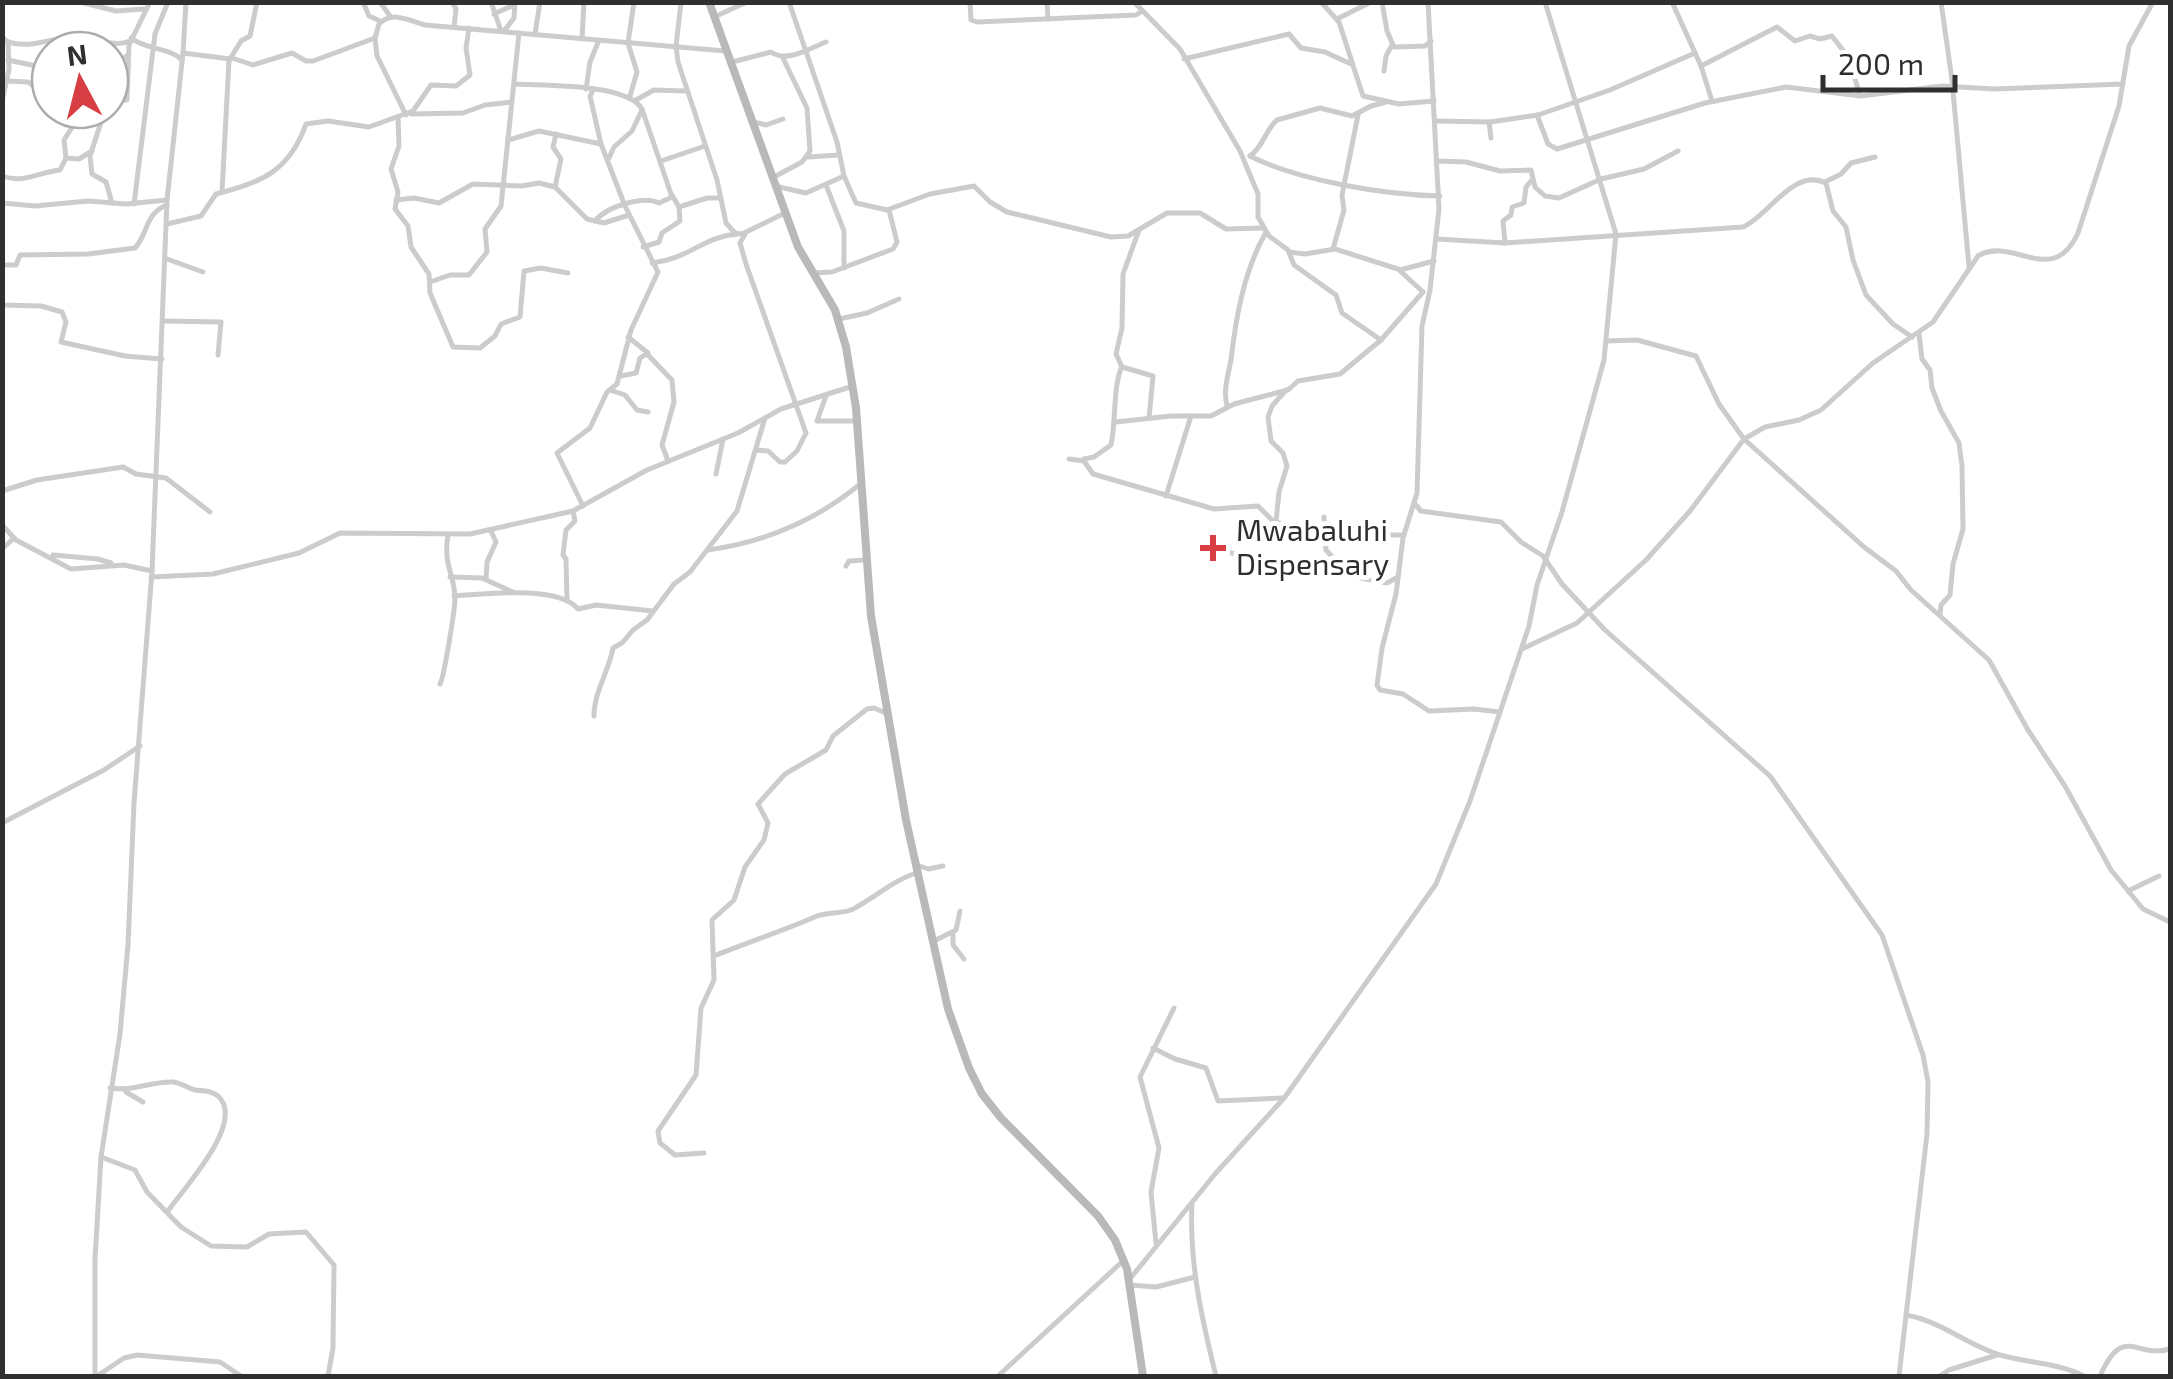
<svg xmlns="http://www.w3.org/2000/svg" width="2173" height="1379" font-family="'Exo 2',sans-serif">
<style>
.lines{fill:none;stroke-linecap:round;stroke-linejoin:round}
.street{stroke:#ccc;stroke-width:5}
.secondary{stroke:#b9b9b9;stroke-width:8}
.poi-dot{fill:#d83f45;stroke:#fff;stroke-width:4}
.labels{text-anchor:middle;stroke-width:10;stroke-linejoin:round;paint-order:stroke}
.poi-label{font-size:30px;fill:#2f2f2f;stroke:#fff;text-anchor:start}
</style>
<rect width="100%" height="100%" fill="#fff"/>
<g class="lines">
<g class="street">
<path d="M80 2 116 11 144 9"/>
<path d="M363 2 369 16 380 21"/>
<path d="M380 2 390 16"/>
<path d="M452 2 456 9 454 27"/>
<path d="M491 2 501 31"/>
<path d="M681 2 676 46 678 62 717 180 726 223 735 233 742 234 785 213"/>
<path d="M970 2 971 20 977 22 1136 15 1142 11"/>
<path d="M1047 2 1048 19"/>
<path d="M1134 2 1180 49 1240 151 1258 194V217L1269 236 1288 250 1294 265 1336 295 1342 313 1381 340"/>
<path d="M1321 2 1339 22 1363 96 1399 104 1434 101"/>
<path d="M1382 2 1387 31 1394 47 1425 46 1431 41"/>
<path d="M1428 2 1439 209 1430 290 1422 326 1417 493 1403 538 1396 594 1382 648 1377 685 1380 690 1403 694 1429 711 1474 709 1500 712"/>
<path d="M1672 2 1701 66 1712 101"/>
<path d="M1941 2 1952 80 1969 267"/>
<path d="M494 14 514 5"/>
<path d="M714 17 747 2"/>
<path d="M1337 19 1371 2"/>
<path d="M504 31 514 18 515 2"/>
<path d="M535 34 540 2"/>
<path d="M2 37 8 42 9 69 2 102"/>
<path d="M131 38C146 50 169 47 182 60"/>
<path d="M582 39 584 2"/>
<path d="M8 42C34 50 55 35 81 37 99 38 113 48 130 41"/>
<path d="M183 53 230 59 241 41 250 36 257 2"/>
<path d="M232 58 253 65 292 53 306 61H313L375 38"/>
<path d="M1184 59 1289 34 1301 48 1325 52 1351 64"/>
<path d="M8 60 36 66 50 65"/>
<path d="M732 62 771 52C787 63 808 49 826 42"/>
<path d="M1701 66 1777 27 1795 41 1810 36 1820 39 1832 36 1848 57 1860 95"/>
<path d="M110 69 128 55"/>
<path d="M1384 71 1386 56 1392 45"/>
<path d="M6 81 28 82 36 88 50 87"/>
<path d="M515 84C544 86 627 83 642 109L672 197 659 203C643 195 606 207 595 221"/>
<path d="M586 89 590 62 599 40"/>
<path d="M593 90 590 96 601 144"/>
<path d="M630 96 637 72 628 43 634 2"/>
<path d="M636 100 654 90 685 91"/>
<path d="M110 101 127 100 129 45 150 2"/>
<path d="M105 110 90 156 92 174 106 182 112 203"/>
<path d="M411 114 463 113 485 105 512 102"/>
<path d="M406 115 377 56 375 38 379 24C393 10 410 21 425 25L725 51"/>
<path d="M1537 115 1548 144 1557 149 1705 103 1786 87 1861 96 1942 86 1994 89 2123 84"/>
<path d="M398 117 399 146 391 169 398 192 395 209 408 226 411 247 429 274 430 293 453 347 480 348 495 336 501 324 520 317 524 271 541 268 568 273"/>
<path d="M1436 121 1490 122 1538 115 1610 90 1695 53"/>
<path d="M754 122 766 125 783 119"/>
<path d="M1489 122 1491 138"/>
<path d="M508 140 539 131 601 144 625 206 658 272 631 330 617 384 607 392 590 428 557 453 583 506"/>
<path d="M1250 156C1299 181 1386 195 1440 196"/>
<path d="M1250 156C1264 146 1265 130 1277 120L1320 108 1352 116 1371 106 1386 102"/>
<path d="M808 157 839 155"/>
<path d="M66 158 64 140 83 110"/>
<path d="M609 158 614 147 632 131 642 110"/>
<path d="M661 161 705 146"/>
<path d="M1438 161 1466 162 1500 171 1531 170 1535 187 1545 196 1559 198 1601 179 1644 169 1678 151"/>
<path d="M2 176C24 184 39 172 60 170L66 158 79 159 92 151"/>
<path d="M844 176 856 203 887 210 930 194 974 186 990 202 1007 212 1111 237 1128 236 1167 213H1200L1226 229 1263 228"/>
<path d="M772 178 802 162 810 151 807 108 783 58"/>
<path d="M1825 182 1841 174 1851 163 1875 157"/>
<path d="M826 185 844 231V268"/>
<path d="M775 186 806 193 844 176 837 142 789 2"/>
<path d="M555 187 561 159 553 147 556 134"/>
<path d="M222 192 229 60"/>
<path d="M396 200 414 198 439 203 473 184 522 186 539 183 555 187 587 219 604 223 629 215"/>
<path d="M2 203 35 206 88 201 126 204 167 200"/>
<path d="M134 204 155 34 168 2"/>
<path d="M679 207 707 198H720"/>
<path d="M167 224 201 216 216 194C262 183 290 170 306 124L328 121 369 127 413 111 431 85 456 86 470 75 466 48 469 28"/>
<path d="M1139 230 1123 274 1122 328 1116 354 1122 367 1153 376 1149 418"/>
<path d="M745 234 740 243 746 264 806 433 797 451 785 462H780L768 451 757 450"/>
<path d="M1437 239 1505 243 1743 227C1769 216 1793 167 1826 183L1833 211 1846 227 1853 260 1866 295 1893 324 1912 337"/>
<path d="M1505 243 1503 221 1511 215 1512 207 1524 203 1526 187 1531 181"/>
<path d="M643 247 659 242 662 233 680 221 679 207 672 195"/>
<path d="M1333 249 1344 210 1342 195 1358 115"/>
<path d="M1289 252 1305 254 1335 249 1398 269 1423 292"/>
<path d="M167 259 203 272"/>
<path d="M652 263C689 259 704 236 738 234"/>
<path d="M2 265H16L20 255 88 254 135 248C148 234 145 213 167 205"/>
<path d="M1400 270 1434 261"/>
<path d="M813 273 832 272 893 249 897 242 889 210"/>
<path d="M430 282 450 275H469L487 252 485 229 501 206 519 33"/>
<path d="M2 305 41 306 62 312 66 322 61 342 125 356 162 359"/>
<path d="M839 319 867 313 899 299"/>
<path d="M164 321 221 322 218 355"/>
<path d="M1919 334 1922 359 1930 370 1932 388 1941 411 1959 443 1962 466 1963 529 1953 564 1950 595 1941 605 1940 615"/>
<path d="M1606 341 1637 340 1696 356 1719 404 1744 439 1864 547 1896 571 1911 590 1989 660 2028 730 2065 786 2111 870 2143 909 2170 922"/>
<path d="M647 354 672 380 674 402 662 445 668 461"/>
<path d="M621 376 636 373 640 358 648 353 628 337"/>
<path d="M613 391 625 395 637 410 648 412"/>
<path d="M826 396 817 421H857"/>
<path d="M1227 406C1223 391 1228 375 1231 360 1236 316 1244 271 1266 232"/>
<path d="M1116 422 1171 416H1211L1234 404 1288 390 1298 381 1340 374 1381 340 1423 292"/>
<path d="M1069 459 1084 461 1093 474 1214 509 1258 506 1272 520 1308 535H1402"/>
<path d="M1084 459 1094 457 1111 445C1116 423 1113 383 1122 367"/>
<path d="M716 474 723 439"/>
<path d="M2 491 37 480 123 467 136 474 166 478 210 512"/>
<path d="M1166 496 1191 416"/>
<path d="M1415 504 1421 511 1501 522 1521 542 1543 556 1562 584 1605 630 1770 776 1882 935 1923 1055 1928 1082 1927 1134 1899 1376"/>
<path d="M1324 517 1326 550 1349 575"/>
<path d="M1276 522 1279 492 1287 466 1283 453 1271 441 1268 417 1272 406 1286 390"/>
<path d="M2 525 16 540 71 569 124 565 152 571"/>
<path d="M2 549 14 538"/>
<path d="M708 550C765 542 815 521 859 485"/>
<path d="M1221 551 1387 583 1398 577"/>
<path d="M53 555 98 559 111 563"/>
<path d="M846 566 849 561 865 560"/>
<path d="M151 577 213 574 299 553 340 533 470 534 573 511 647 470 738 433 781 409 853 386"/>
<path d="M450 577 482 578 513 592"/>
<path d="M486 579 487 562 496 542 491 531"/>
<path d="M454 596C485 594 558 585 578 609L596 605 653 611"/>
<path d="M567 600 566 559 563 555 566 530 575 521 573 511"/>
<path d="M1522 649 1577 623 1646 560 1690 511 1744 439 1765 427 1799 420 1821 410 1873 363 1933 322 1978 256C2013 235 2052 289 2078 233L2119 106 2129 46 2153 2"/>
<path d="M440 684C444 678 455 609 455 598 454 572 443 566 448 535"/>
<path d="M594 716C594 692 609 671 613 648L622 643 633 630 647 620 674 584 690 572 737 511 765 418"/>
<path d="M2 823 104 770 140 746"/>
<path d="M917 865 928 869 943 866"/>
<path d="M2128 891 2159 876"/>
<path d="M953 934V945L964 959"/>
<path d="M934 941 956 930 960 911"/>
<path d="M714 956C748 942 783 931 817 916 829 911 844 915 855 908 877 896 892 881 916 873"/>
<path d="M1153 1048 1175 1059 1206 1068 1218 1101 1282 1098"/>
<path d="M110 1088C132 1092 151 1081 173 1082 182 1083 187 1088 195 1090 203 1091 211 1090 218 1096 247 1122 182 1190 168 1211"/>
<path d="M126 1092 143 1102"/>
<path d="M704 1153 675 1155 660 1143 658 1131 696 1075 701 1008 714 980 712 920 734 900 745 867 764 840 768 823 758 804 785 774 826 750 833 736 867 709 874 708 888 714"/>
<path d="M101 1157 135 1170 147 1192 181 1227 211 1246 247 1247 269 1234 306 1232 334 1265 333 1348 328 1376"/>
<path d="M1192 1204C1189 1262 1202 1320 1216 1376"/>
<path d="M1156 1243 1151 1192 1159 1148 1140 1077 1174 1008"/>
<path d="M1129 1280 1215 1174 1285 1097 1436 884 1470 801 1529 626 1537 585 1562 512 1604 360 1616 234 1545 2"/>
<path d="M1130 1285 1156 1287 1195 1277"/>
<path d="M1906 1315C1941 1321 1967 1345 2000 1355 2028 1363 2058 1363 2084 1376"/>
<path d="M95 1376V1259L101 1157 120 1034 128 945 134 803 152 571 167 200 183 53 186 2"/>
<path d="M97 1376 124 1358 137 1355 220 1362 241 1376"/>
<path d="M998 1376 1124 1260"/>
<path d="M1940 1376 1949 1370 1997 1355"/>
<path d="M2100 1376C2124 1323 2135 1359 2170 1349"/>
</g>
<path class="secondary" d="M709 2 798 247 835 310 846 347 856 408 871 616 906 820 948 1009 969 1068 982 1094 1001 1118 1098 1216 1115 1240 1127 1269 1143 1376"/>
</g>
<path class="poi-dot" d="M1208 533h10v10h10v10h-10v10h-10v-10h-10v-10h10z"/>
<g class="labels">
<g class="poi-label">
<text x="1236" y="541">Mwabaluhi<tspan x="1236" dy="34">Dispensary</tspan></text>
</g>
</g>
<rect width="2173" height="1379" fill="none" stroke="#2f2f2f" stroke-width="10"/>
<g transform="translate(80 80) rotate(353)"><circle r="48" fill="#ffffff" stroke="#acacac" stroke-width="2.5"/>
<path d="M0-8L18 38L0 25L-18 38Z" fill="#d83f45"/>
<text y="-15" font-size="28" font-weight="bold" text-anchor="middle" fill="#2f2f2f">N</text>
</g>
<path d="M1823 75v15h132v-15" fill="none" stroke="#2f2f2f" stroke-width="5"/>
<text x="1838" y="75" font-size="30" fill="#2f2f2f" stroke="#ffffff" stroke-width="8" paint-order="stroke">200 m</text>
</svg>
